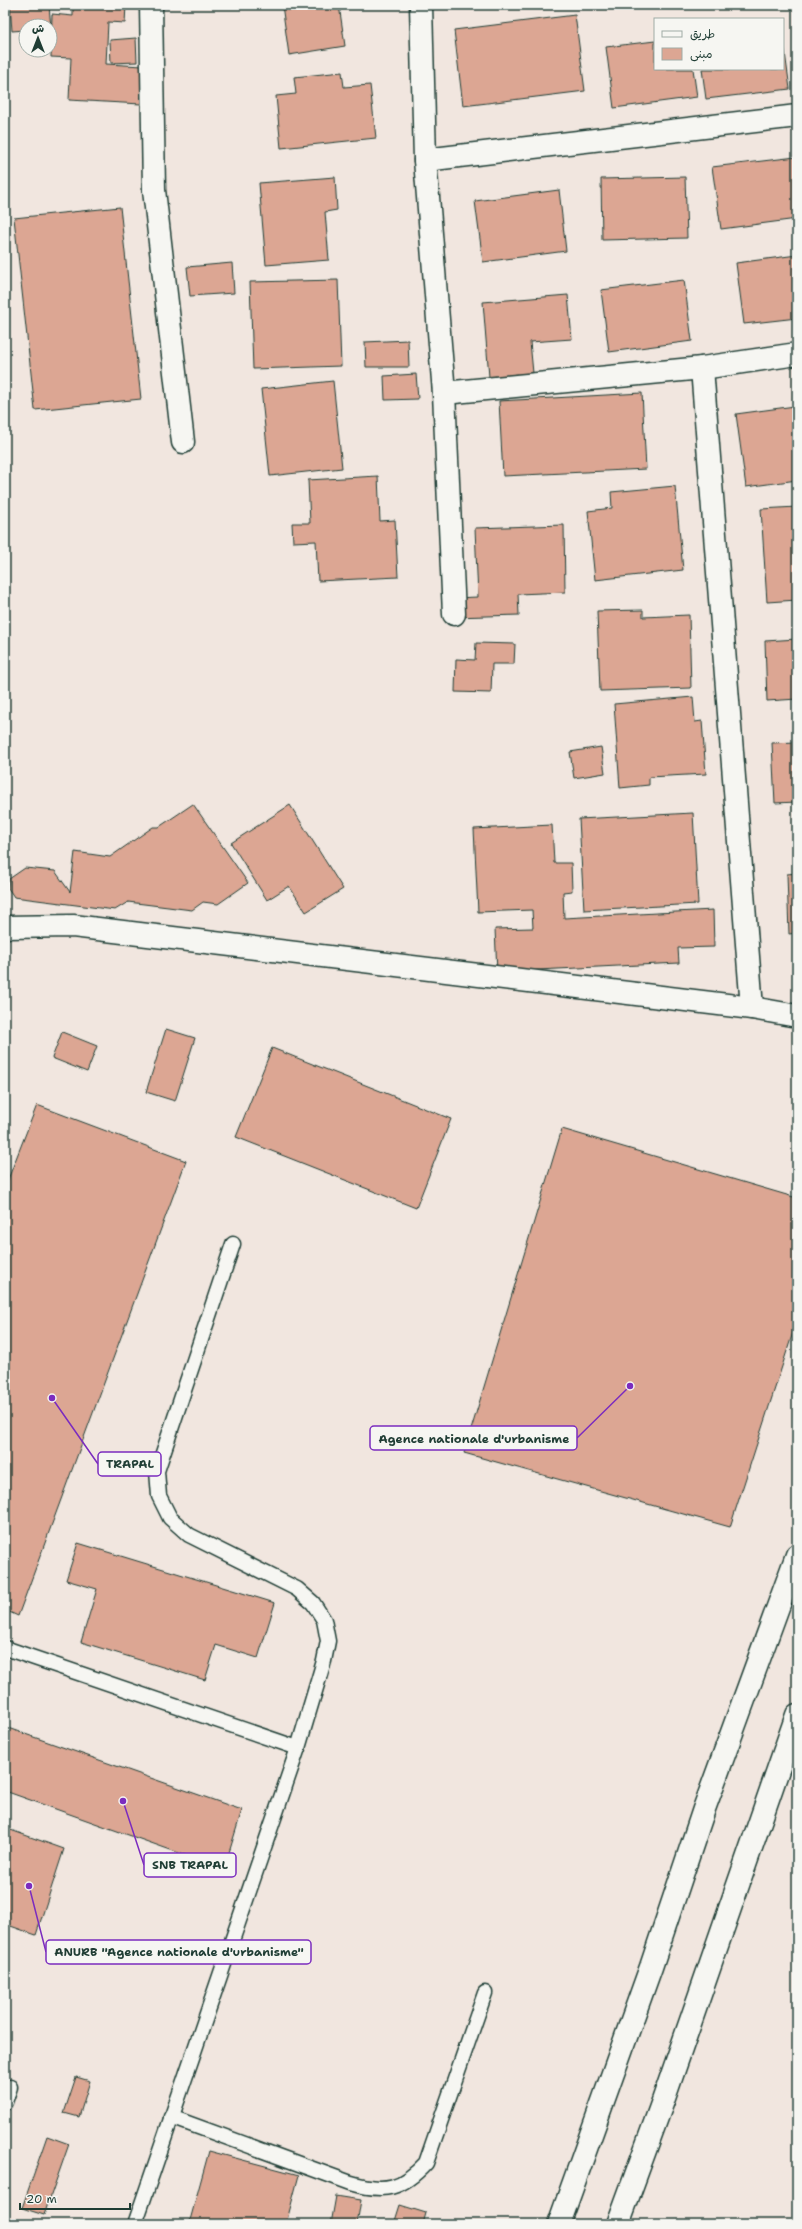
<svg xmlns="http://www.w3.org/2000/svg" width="802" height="2229" font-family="'Shantell Sans','Playpen Sans Arabic',sans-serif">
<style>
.building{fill:#dca693;stroke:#1f3d34}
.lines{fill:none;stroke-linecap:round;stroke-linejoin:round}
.service-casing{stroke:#1f3d34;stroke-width:17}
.minor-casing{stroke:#1f3d34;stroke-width:25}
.primary-casing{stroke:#1f3d34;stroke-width:25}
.service{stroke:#f6f6f2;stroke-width:14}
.minor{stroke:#f6f6f2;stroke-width:22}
.primary{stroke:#f6f6f2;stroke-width:22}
.leader{fill:none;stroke:#7b2cbf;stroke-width:1.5}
.callout-dot{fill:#7b2cbf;stroke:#f6f6f2;stroke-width:1.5}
.callout{fill:#f6f6f2;stroke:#7b2cbf;stroke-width:1.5}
.callout-label{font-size:12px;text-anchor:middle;font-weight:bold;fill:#1f3d34}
</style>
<rect width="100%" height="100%" fill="#f1e6df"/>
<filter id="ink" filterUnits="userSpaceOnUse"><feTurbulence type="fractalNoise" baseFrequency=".025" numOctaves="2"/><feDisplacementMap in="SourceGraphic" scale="8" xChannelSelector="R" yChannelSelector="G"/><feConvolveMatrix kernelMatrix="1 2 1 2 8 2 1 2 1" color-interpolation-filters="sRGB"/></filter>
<g filter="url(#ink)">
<g class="building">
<path d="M10 5H49L51 29 50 26H26V30L12 31Z"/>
<path d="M73 5H126L125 23 108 22 106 64 143 66 141 104 69 100 71 58 51 57 52 14 73 16Z"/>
<path d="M282 5H339L345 46 289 55Z"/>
<path d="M575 15 585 91 463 106 454 30Z"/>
<path d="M136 38 137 62 111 63 110 40Z"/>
<path d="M783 38 790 89 706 99 702 69H783Z"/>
<path d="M655 41V69H693L697 97 614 108 606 47Z"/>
<path d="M342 72 344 87 370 85 376 138 281 148 276 96 296 94 294 77Z"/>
<path d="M796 157 797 219 721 229 712 167Z"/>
<path d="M335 177 337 210 325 212 329 260 266 265 259 183Z"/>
<path d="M685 177 687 238 602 240 601 179Z"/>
<path d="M559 190 566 251 483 262 475 201Z"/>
<path d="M120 207 141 399 35 410 14 218Z"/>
<path d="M797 255V318L744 324 736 263Z"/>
<path d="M232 263 234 293 190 296 187 267Z"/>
<path d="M338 280 341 366 253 369 250 282Z"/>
<path d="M684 280 692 341 609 352 601 290Z"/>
<path d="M568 295 572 339 530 342 533 373 489 377 483 302Z"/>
<path d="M408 340 409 367H366L365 342Z"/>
<path d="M416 374 418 399 385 400 384 376Z"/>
<path d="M333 381 342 468 270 476 261 389Z"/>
<path d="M642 393 646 469 503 476 499 401Z"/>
<path d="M795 406 797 480 746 487 736 414Z"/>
<path d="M378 476 380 521 395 520 398 577 318 581 316 541 293 542 292 523H310L308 480Z"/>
<path d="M675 486 683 570 595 580 588 511 612 508 611 492Z"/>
<path d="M797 507V600L767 602 761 509Z"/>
<path d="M564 525 565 592 518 594 519 615 454 617V598L478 597 475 528Z"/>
<path d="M643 610V617L689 615 691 688 600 691 597 611Z"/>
<path d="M797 639V699L767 701 765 641Z"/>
<path d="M476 643 515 644 514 664H492L491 693 455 692 456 659 475 660Z"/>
<path d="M693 697 695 722 702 721 706 774 649 777V785L620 788 614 704Z"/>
<path d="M797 742V802L775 803 772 743Z"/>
<path d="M601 747 605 773 574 778 570 752Z"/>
<path d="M193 804 248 883 218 904 203 902 192 910 128 902 115 910 14 897 8 888 9 879 25 868 55 871 70 892 75 852 110 857 153 827H159Z"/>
<path d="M290 805 343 889 306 912 289 886 267 900 231 843Z"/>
<path d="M693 813 698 904 584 910 579 819Z"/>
<path d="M552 825 554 863H571L572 891 563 892 564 918 713 910 714 947 678 948 679 963 497 972 495 929 533 928 532 910 478 912 474 829Z"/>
<path d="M797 873V933L789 934 787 874Z"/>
<path d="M166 1029 195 1038 175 1101 146 1092Z"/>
<path d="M62 1032 97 1046 87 1072 52 1058Z"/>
<path d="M272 1048 451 1119 416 1208 236 1137Z"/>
<path d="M37 1105 186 1161 18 1616 5 1610V1187Z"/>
<path d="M562 1129 797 1198V1320L730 1527 464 1453Z"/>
<path d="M78 1543 275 1603 258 1658 216 1645 205 1680 81 1642 97 1589 66 1580Z"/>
<path d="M5 1727 242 1810 224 1869 5 1791Z"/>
<path d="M5 1828 64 1849 36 1935 5 1924Z"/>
<path d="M76 2077 90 2081 79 2117 64 2113Z"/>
<path d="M47 2136 69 2144 44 2215 22 2208Z"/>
<path d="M209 2151 299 2175 286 2224H189Z"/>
<path d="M336 2196 361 2200 357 2224H331Z"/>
<path d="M400 2205 426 2213 423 2224H394Z"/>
</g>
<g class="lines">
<defs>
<g id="service">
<path d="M5 1648 298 1748"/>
<path d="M5 2102 10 2087"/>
<path d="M171 2117 351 2183C385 2193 402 2189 426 2163L485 1993"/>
<path d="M135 2224 298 1748 324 1661 328 1641 324 1620 313 1603 297 1589 189 1535 170 1518 159 1496 157 1471 233 1244"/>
</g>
<g id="minor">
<path d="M151 5 154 190 183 442"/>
<path d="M421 5 425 160 444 393 454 614"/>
<path d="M425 160 797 116"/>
<path d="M702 368 752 1008"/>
<path d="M444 393 702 368 797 354"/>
<path d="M5 927 73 926 752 1008 797 1016"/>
</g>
<g id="primary">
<path d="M559 2224 651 1967 704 1809 797 1555"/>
<path d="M618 2224 663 2101 797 1715"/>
</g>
</defs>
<use href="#service" class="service-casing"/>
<use href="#minor" class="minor-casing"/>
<use href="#primary" class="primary-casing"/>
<use href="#service" class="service"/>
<use href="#minor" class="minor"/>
<use href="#primary" class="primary"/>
</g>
</g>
<path class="leader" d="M630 1386L577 1438M52 1398L98 1464M123 1801L144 1865M29 1886L46 1952"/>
<g class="callout-dot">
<circle cx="630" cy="1386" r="4"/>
<circle cx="52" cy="1398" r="4"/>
<circle cx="123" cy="1801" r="4"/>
<circle cx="29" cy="1886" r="4"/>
</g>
<g class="callout">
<rect x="370" y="1426" width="207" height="24" rx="4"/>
<rect x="98" y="1452" width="63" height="24" rx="4"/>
<rect x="144" y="1853" width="92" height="24" rx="4"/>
<rect x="46" y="1940" width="265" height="24" rx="4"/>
</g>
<g class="callout-label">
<text x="474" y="1443">Agence nationale d'urbanisme</text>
<text x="130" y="1468">TRAPAL</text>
<text x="190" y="1869">SNB TRAPAL</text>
<text x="179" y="1956">ANURB "Agence nationale d'urbanisme"</text>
</g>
<rect width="802" height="2229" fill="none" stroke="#f6f6f2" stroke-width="20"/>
<rect x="10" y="10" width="782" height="2209" fill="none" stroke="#1f3d34" stroke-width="1.5" filter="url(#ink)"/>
<rect x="654" y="18" width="130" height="52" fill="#f6f6f2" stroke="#a0aca6"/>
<rect x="662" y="31" width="20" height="6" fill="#f6f6f2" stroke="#a0aca6"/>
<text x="690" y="38" font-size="12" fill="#1f3d34">طريق</text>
<rect x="662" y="48" width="20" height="12" fill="#dca693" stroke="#a0aca6"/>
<text x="690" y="58" font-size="12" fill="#1f3d34">مبنى</text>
<g transform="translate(38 38)"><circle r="19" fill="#f6f6f2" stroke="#a0aca6"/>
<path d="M0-3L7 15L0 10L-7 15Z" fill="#1f3d34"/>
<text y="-6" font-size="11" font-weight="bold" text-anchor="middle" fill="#1f3d34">ش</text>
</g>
<path d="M20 2203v6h110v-6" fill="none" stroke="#1f3d34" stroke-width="2"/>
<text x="26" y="2203" font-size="12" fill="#1f3d34" stroke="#f6f6f2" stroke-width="3" paint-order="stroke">20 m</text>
</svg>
